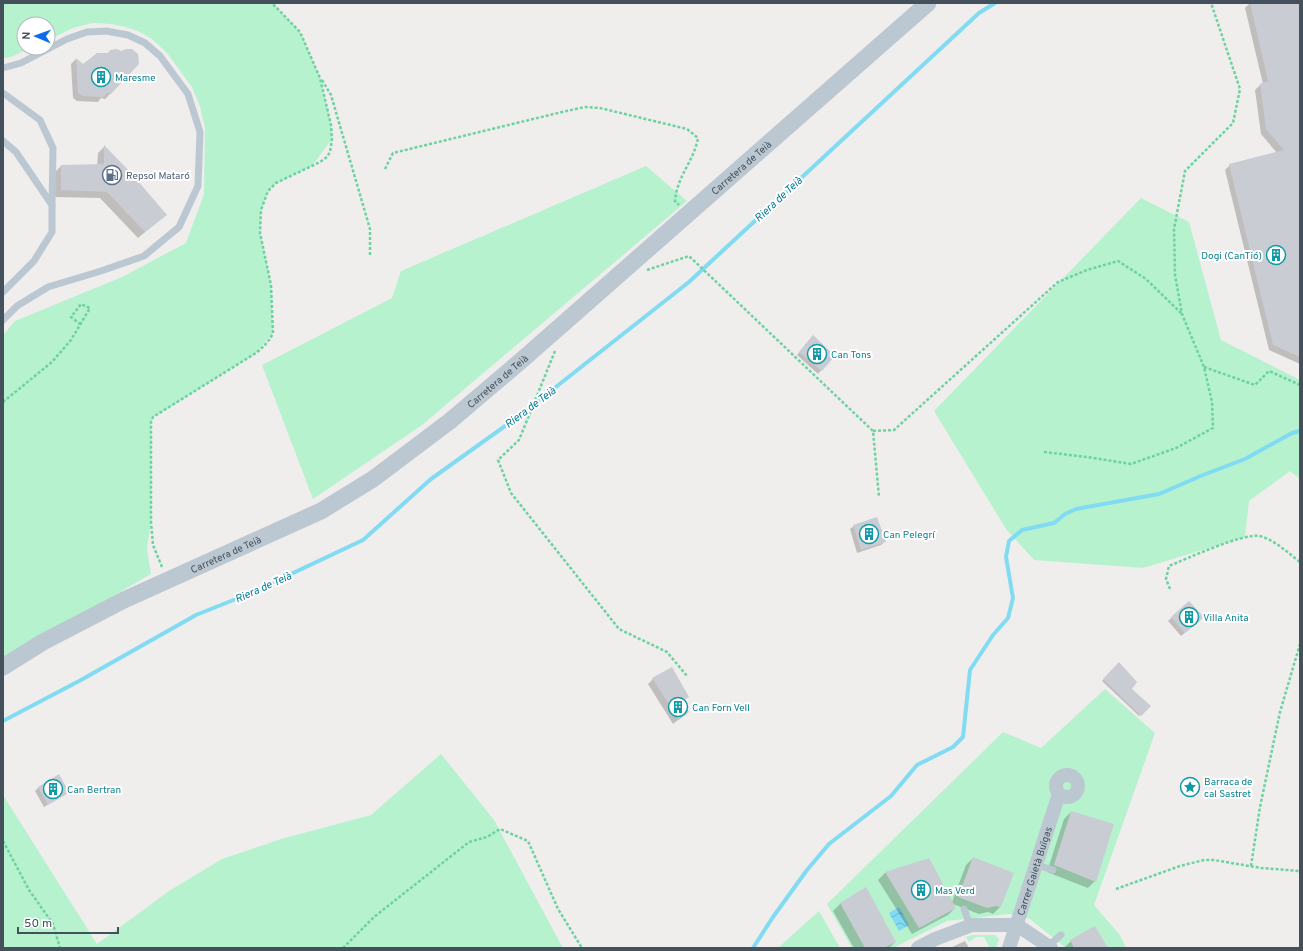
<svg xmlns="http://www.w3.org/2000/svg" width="1303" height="951" font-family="Overpass,sans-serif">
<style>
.green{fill:#b7f2ce}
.water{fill:url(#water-waves)}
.shadow{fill:#0003}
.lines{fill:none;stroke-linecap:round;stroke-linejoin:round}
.stream{stroke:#80dbf3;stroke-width:4}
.building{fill:#c9ccd3}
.path{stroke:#6cd3a0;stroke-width:2.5;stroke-dasharray:3 2;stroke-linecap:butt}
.service{stroke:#bcc8d1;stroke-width:7}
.minor{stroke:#bcc8d1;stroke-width:14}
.tertiary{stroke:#bcc8d1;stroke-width:17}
.labels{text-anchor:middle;stroke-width:4;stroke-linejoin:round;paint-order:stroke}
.culture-label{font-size:10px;fill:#0d838f;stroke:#fff;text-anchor:start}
.street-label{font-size:10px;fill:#44515c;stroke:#fff}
.service-label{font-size:10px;fill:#4e5e75;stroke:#fff;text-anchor:start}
.water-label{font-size:11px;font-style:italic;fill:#037b9b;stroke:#fff}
</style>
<defs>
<pattern id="water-waves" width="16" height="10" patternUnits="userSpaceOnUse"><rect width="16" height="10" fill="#80dbf3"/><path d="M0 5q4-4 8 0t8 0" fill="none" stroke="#6ab4c8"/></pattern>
</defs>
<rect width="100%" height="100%" fill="#f0eded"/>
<g class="green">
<path d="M3 3H272L300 32 320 78 331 125 332 139 312 166 276 183 268 191 261 210 260 233 271 285 273 333 256 353 154 417 151 422V522L147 548 151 574 3 660V335L15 321 122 277 186 243 204 194 205 128 200 107 192 87 167 53 152 39 138 31 125 27 111 24 93 23 73 28 48 40V24H24V48H31L11 57 3 58Z"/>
<path d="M646 166 687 201 422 425 313 499 262 365 392 298 401 271Z"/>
<path d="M1141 198 1189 222 1221 340 1300 380V479L1290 471 1249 501 1245 537 1143 568 1034 560 1006 529 934 411Z"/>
<path d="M1105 689 1155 733 1094 905 1120 935 1126 948H1066L1030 919 1009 914 947 921 893 948H852L827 904 1003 732 1041 748Z"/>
<path d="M441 754 494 820 563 948H3V795L97 944 169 891 222 859 281 839 371 815Z"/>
<path d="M819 911 840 948H778Z"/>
<path d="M972 935H995L999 939 996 948H990L984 937H976L969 942 966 937Z"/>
</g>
<path class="water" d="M899 907 909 925 899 931 889 913Z"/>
<g class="shadow">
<path d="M1250 3H1300V364L1269 350 1225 170 1230 165 1277 153 1261 134 1255 90 1260 85 1263 84 1245 8Z"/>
<path d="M111 50V93L105 99 101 98 98 102 77 101 73 98 71 64 76 59 83 65 107 54Z"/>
<path d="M104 147 166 215 138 238 100 198 54 197V173L61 166H97L98 153Z"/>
<path d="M810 339 834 356 818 374 797 355Z"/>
<path d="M854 526 884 542 881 545 857 553 850 529Z"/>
<path d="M1188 602 1199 621 1181 636 1168 621Z"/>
<path d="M1119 664 1130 689 1149 706 1139 716 1102 681Z"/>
<path d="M653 679 688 696 681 702 682 717 673 724 648 684Z"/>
<path d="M59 775 68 792 65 795 44 807 35 791 38 788Z"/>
<path d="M1071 812 1095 881 1088 888 1047 872 1064 819Z"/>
<path d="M973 858 1013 874 1000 907 993 914 988 912 979 914 953 904 955 908 948 915 912 934 878 880 885 873 929 859 952 902 966 865Z"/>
<path d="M866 888 895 942 889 948H854L833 911 840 904Z"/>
<path d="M965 941 969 948H950Z"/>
<path d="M1071 941 1107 948H1064Z"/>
</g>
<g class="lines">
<g class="stream">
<path d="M3 721 81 680 196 615 251 593 363 540 431 479 519 416 689 282 979 13 995 3"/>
<path d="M753 948 773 917 807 870 829 844 891 796 917 765 953 747 963 737 970 670 993 635 1008 618 1013 598 1006 557 1009 541 1022 530 1054 523 1065 514 1076 509 1159 494 1203 475 1245 459 1292 433 1300 431"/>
</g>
</g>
<g class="building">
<path d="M1250 3H1300V357L1273 345 1229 164 1284 150 1266 129 1260 84 1268 81Z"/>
<path d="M117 49 121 51 126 49H132L138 54 139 64 111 94 107 93 104 97H98L83 96 78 93 76 58 83 64 97 53H110V50Z"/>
<path d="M104 145 132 174 167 215 145 232 107 192 61 190V165L104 164Z"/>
<path d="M813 335 835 356 822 371 799 352Z"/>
<path d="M877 517 886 542 861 550 853 525Z"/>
<path d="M1189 601 1204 617 1185 633 1171 617Z"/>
<path d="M1119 662 1137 682 1132 689 1151 706 1141 716 1103 679Z"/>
<path d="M672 667 689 697 682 701 689 712 679 720 652 678Z"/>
<path d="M59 774 69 792 48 805 38 787Z"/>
<path d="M1071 811 1114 824 1096 882 1054 865Z"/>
<path d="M973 857 1014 873 1001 907 996 906 987 908 958 897Z"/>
<path d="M929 858 956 908 919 928 885 872Z"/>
<path d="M866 887 896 942 884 948H865L840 903Z"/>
<path d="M1095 926 1108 948H1074L1070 940Z"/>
</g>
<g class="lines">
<g class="path">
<path d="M322 80 331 95 370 229V255"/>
<path d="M385 169 393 153 562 112 585 107 600 108 687 129 698 138C694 161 677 176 675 201L679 205"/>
<path d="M647 270 689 256 873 431 879 497"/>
<path d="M555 351 519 440 498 460 511 493 619 629 667 652 687 676"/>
<path d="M1204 367 1255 385 1269 371 1300 385"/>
<path d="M3 402 52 362 71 340 90 308 81 304 71 317 80 324"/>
<path d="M873 431 894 430 1058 282 1087 270 1118 261 1146 279 1181 313"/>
<path d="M1044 452 1087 457 1131 464 1176 448 1213 428 1212 402 1204 367 1182 314 1175 275 1174 229 1185 171 1233 123 1240 89 1211 3"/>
<path d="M162 567 153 545 151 522V422L153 417 256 353C263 347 269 342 273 333L271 285 260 233 261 210 268 191 276 183 320 162 327 157 330 152 332 139 331 125 320 78 300 32 272 3"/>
<path d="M1170 589 1166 579 1169 566C1186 559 1243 533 1259 536 1274 539 1288 553 1300 562"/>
<path d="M3 841 29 890 53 924 60 948"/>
<path d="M1251 866 1260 807 1280 712 1300 644"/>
<path d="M1116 889 1180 866 1204 860H1214L1261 868 1300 871"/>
<path d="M343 948 374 917 469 842 487 837 500 829 528 841 558 909 582 948"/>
</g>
<g class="service">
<path d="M3 68 21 63 67 39 87 32 106 31 128 35 145 43 160 56 188 94 200 132 198 186 179 227 144 256 101 271 48 287 17 306 3 320"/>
<path d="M3 93 40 120 53 148 52 205"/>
<path d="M3 141 16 152 52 205V232L34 261 3 292"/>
<path d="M1037 865 1053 870"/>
<path d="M964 909 970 926"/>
<path d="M1048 946 1061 935"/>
</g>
<g class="minor">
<circle cx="1067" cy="786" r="11"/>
<path d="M918 948 935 939 972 925H1017L1051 948"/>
<path id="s1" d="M1009 948 1059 794"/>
</g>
<path class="tertiary" id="s2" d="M3 667 43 642 124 600 321 511 373 479 450 421 523 359 928 3"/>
</g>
<defs>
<symbol id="building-ring" viewBox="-11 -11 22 22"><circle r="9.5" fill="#fff" stroke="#0f9aa8" stroke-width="1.5"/><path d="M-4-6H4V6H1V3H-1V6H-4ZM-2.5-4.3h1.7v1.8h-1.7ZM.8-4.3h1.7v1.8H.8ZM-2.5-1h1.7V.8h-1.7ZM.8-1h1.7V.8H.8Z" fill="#0f9aa8"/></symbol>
<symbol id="fuel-ring" viewBox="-11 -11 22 22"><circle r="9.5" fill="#fff" stroke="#5c6f8a" stroke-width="1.5"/><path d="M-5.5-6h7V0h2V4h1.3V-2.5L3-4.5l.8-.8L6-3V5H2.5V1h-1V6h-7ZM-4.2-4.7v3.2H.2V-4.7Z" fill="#5c6f8a"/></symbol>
<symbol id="sight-ring" viewBox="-11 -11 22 22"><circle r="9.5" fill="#fff" stroke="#0f9aa8" stroke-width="1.5"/><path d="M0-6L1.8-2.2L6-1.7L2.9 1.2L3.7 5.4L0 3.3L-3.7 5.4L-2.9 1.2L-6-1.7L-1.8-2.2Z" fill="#0f9aa8"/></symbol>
</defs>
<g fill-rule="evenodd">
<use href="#building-ring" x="90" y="66" width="22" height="22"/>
<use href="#fuel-ring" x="101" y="164" width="22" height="22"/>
<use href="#building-ring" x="1265" y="244" width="22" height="22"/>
<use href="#building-ring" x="806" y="343" width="22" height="22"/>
<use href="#building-ring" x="858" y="523" width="22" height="22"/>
<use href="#building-ring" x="1178" y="606" width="22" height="22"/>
<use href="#building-ring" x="667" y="696" width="22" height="22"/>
<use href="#sight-ring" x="1179" y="776" width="22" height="22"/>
<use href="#building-ring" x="42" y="778" width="22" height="22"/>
<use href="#building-ring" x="910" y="879" width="22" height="22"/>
</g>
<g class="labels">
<g class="culture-label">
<text x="115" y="81">Maresme</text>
<text x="1262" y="259" text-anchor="end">Dogi (CanTió)</text>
<text x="831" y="358">Can Tons</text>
<text x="883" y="538">Can Pelegrí</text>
<text x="1203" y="621">Villa Anita</text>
<text x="692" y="711">Can Forn Vell</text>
<text x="1204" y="785">Barraca de<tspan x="1204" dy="12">cal Sastret</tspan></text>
<text x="67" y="793">Can Bertran</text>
<text x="935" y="894">Mas Verd</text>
</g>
<g class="street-label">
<text dy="4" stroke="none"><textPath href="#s2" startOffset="898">Carretera de Teià</textPath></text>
<text dy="4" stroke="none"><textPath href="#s2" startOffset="574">Carretera de Teià</textPath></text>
<text dy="4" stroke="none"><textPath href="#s2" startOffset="250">Carretera de Teià</textPath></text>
<text dy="4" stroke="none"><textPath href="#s1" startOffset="81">Carrer Gaietà Buïgas</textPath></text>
</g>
<g class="service-label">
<text x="126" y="179">Repsol Mataró</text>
</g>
<g class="water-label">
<text transform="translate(778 199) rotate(-43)" y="4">Riera de Teià</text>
<text transform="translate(530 407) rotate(-37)" y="4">Riera de Teià</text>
<text transform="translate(263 587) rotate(-24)" y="4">Riera de Teià</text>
</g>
</g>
<rect width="1303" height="951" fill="none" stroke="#44515c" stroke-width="8"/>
<g transform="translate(36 36) rotate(272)"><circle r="19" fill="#ffffff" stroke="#b4b9be"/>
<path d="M0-3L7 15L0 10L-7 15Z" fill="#096dee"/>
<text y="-6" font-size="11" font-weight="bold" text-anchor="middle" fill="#44515c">N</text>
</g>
<path d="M18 927v6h100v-6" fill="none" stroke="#44515c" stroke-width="2"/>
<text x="24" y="927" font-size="12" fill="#44515c" stroke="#ffffff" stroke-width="3" paint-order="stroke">50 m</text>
</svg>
